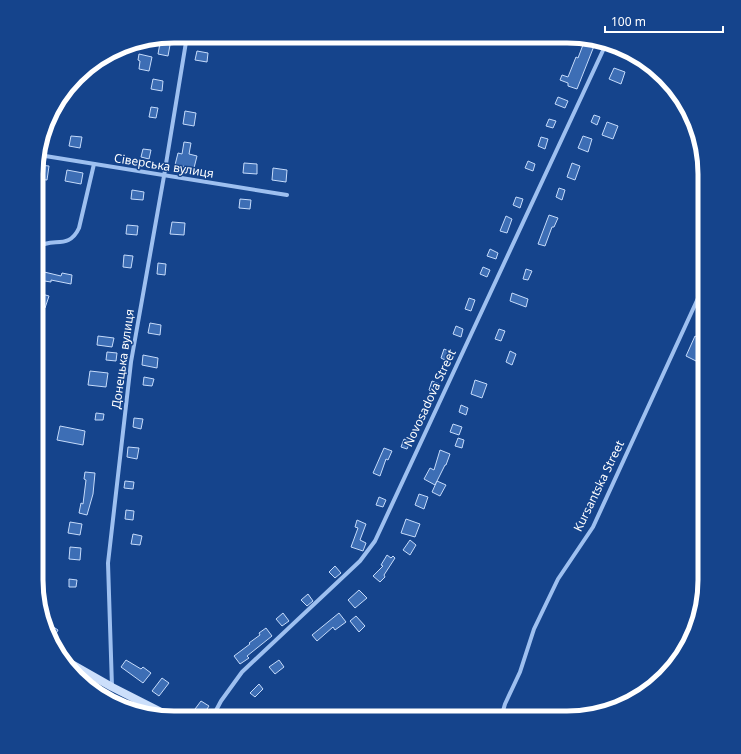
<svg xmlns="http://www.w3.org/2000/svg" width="741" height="754" font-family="'Noto Sans',sans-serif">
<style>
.building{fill:#3d6eb5;stroke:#c5dbfb}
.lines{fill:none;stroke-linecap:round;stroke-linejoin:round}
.street{stroke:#9ec0f0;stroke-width:4}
.secondary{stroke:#ccdffb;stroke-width:8}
.labels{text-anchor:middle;stroke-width:3;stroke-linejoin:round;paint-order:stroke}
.street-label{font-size:12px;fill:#fff;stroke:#15448c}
.rim{fill:none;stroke:#fff;stroke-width:5}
</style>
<rect width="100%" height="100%" fill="#15448c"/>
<g class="building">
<path d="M586 37 596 41 577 89 568 86V83L560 80 562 75 568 77 576 57 578 58Z"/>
<path d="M160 43 170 45 168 56 158 54Z"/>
<path d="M197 51 208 53 207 62 195 60Z"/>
<path d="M626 51 636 54 634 60 624 57Z"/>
<path d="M139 54 152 57 149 71 139 69 140 61 138 60Z"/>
<path d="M614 68 625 72 621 84 609 79Z"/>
<path d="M153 79 163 81 162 91 151 89Z"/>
<path d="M558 97 568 101 565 108 555 104Z"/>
<path d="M151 107 158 108 156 118 149 117Z"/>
<path d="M185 111 196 113 194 126 183 124Z"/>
<path d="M594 115 600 117 597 125 591 122Z"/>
<path d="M549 119 556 121 553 128 546 126Z"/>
<path d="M607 122 618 126 613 139 602 135Z"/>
<path d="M71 136 82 137 80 148 69 146Z"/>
<path d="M583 136 592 139 588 152 578 148Z"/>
<path d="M541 137 548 139 545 149 538 146Z"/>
<path d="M184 142 191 143 189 154 197 156 194 168 175 165 178 153 182 154Z"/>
<path d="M143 149 151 150 149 159 141 157Z"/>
<path d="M528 161 535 164 533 171 525 168Z"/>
<path d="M244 163 257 164V174L243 173Z"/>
<path d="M572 163 580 166 575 180 567 177Z"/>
<path d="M39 165 49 166 47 180 38 179Z"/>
<path d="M273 168 287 170 286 182 272 180Z"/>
<path d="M67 170 83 173 81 184 65 181Z"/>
<path d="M559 188 565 190 562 200 556 197Z"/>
<path d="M132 190 144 192 143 200 131 199Z"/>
<path d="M516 197 523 199 520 208 513 205Z"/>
<path d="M240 199 251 200 250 209 239 208Z"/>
<path d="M549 215 558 218 554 227H552L545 246 538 244Z"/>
<path d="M506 216 512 219 507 233 500 231Z"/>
<path d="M172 222 185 223 184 235 170 234Z"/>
<path d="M127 225 138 226 137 235 126 234Z"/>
<path d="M490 249 498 253 496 259 487 256Z"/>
<path d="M124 255 133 256 131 268 123 267Z"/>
<path d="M158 263 166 264 165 275 157 274Z"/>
<path d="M483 267 490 270 487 277 480 274Z"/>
<path d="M526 269 532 271 528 280 523 279Z"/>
<path d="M40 271 61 276 62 273 72 275 71 284 51 280V282L38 280Z"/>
<path d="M38 293 49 296 45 308 38 307Z"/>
<path d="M512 293 528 299 526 307 510 301Z"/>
<path d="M469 298 475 300 471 311 465 309Z"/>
<path d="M150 323 161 325 160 335 148 333Z"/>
<path d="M456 326 463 329 461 337 453 334Z"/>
<path d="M499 329 505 331 501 341 495 339Z"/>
<path d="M98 336 114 338 112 347 97 345Z"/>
<path d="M695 336 705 341 696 361 686 356Z"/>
<path d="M444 349 451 352 447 361 441 358Z"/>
<path d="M510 351 516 354 512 365 506 362Z"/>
<path d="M107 352 117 353 116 361 106 360Z"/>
<path d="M143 355 158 358 157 368 142 365Z"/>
<path d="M90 371 108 373 106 387 88 385Z"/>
<path d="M144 377 154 379 152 386 143 385Z"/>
<path d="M475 380 487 384 482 398 471 394Z"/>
<path d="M432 381 439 384 436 393 429 390Z"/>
<path d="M461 405 468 408 466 415 459 412Z"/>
<path d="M96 413 104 414 103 420H95Z"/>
<path d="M134 418 143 419 141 429 133 427Z"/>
<path d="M453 424 462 427 459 435 450 432Z"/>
<path d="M60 426 85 431 83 445 57 440Z"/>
<path d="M458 438 464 440 462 448 455 446Z"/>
<path d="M404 439 410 442 407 449 401 447Z"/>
<path d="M128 447 139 448 137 459 127 457Z"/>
<path d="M384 448 392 451 388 460 386 459 380 476 373 473Z"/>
<path d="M440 450 450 454 446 465H445L435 485 424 479 430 468 434 470Z"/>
<path d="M85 472 95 473 93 494 87 515 79 513 81 503 83 504 86 480 84 479Z"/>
<path d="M125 481 134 482 133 489 124 488Z"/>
<path d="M437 481 446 485 440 496 432 492Z"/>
<path d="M419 494 428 497 424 509 415 505Z"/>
<path d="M379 497 386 500 383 507 376 505Z"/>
<path d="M126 510 134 511 133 520 125 519Z"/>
<path d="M406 519 420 524 415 537 401 533Z"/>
<path d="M357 520 366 524 360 540 366 543 363 551 351 547 358 528 355 527Z"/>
<path d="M70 522 82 524 80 535 68 533Z"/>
<path d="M133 534 142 536 140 545 131 544Z"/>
<path d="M410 540 416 545 410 555 403 550Z"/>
<path d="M70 547 81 548 80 560 69 559Z"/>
<path d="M387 555 391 558 393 556 395 558 384 575 385 577 380 582 373 576 383 566 381 565Z"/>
<path d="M335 566 341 573 335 578 329 572Z"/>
<path d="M69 579 77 580 76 587H69Z"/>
<path d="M359 590 367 598 355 608 348 600Z"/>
<path d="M308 594 313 601 307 606 301 600Z"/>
<path d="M283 613 289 621 282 626 276 619Z"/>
<path d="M339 613 346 622 335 630 333 627 317 641 312 635Z"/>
<path d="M356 616 365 626 359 632 350 621Z"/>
<path d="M52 626 58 630 53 639 50 637 48 633Z"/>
<path d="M266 628 272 636 247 656 249 658 240 664 234 656 250 644 249 643 260 635 259 633Z"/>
<path d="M126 660 141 669 143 667 151 673 143 683 121 667Z"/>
<path d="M279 660 284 667 275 674 269 667Z"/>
<path d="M162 678 169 683 159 696 152 691Z"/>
<path d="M259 684 263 689 255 697 250 693Z"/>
<path d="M201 701 209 706 201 718H199L192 713Z"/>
</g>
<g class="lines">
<g class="street">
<path d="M164 38 187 42"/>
<path d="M39 155 287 195"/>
<path d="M38 247C53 237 69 250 79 228L94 164"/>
<path d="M112 687 108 563 131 362 164 176 187 36"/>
<path d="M212 718 221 701 242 672 360 561 375 541 606 44"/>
<path d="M501 718 505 704 520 672 534 629 558 579 593 527 705 283"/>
</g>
<path class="secondary" d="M61 658 112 687 173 718"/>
</g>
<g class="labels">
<g class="street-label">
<text transform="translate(164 166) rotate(9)" y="4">Сіверська вулиця</text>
<text transform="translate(123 359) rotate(-82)" y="4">Донецька вулиця</text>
<text transform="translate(430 398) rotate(-65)" y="4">Novosadova Street</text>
<text transform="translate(599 486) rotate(-64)" y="4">Kursantska Street</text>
</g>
</g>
<path d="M0 0H741V754H0ZM174 43H567A131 131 0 0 1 698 174V580A131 131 0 0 1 567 711H174A131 131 0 0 1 43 580V174A131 131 0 0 1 174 43Z" fill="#15448c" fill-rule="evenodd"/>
<path class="rim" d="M174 43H567A131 131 0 0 1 698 174V580A131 131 0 0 1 567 711H174A131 131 0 0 1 43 580V174A131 131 0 0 1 174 43Z"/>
<path d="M605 26v6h118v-6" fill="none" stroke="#ffffff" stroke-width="2"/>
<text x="611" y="26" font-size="12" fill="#ffffff" stroke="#15448c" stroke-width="3" paint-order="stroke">100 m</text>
</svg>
